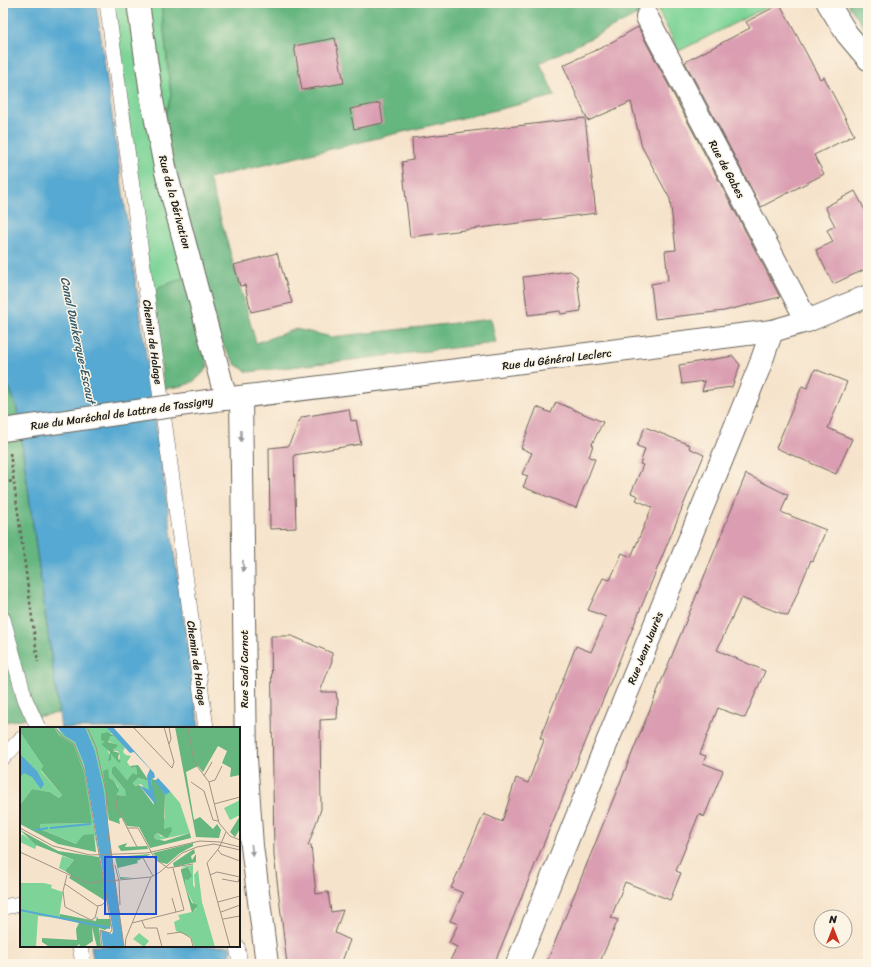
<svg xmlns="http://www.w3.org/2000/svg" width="871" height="967" font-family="Sriracha,sans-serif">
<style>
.green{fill:#7ed498;stroke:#4d785a}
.forest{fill:#66b680;stroke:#41694e}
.water{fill:#56a9d2;stroke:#396277}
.building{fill:#da9db1}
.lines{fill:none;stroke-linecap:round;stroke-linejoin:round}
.lane-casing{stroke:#686259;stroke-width:16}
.street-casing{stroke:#686259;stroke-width:24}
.secondary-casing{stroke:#686259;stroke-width:24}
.path{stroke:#686259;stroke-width:2.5;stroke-dasharray:3 3;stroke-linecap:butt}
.lane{stroke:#fff;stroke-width:15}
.street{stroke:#fff;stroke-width:22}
.secondary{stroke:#fff;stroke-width:22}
.secondary-bridge-casing{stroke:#686259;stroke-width:24;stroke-linecap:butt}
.secondary-bridge{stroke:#fff;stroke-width:22}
.oneway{fill:#999}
.labels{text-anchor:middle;stroke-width:3;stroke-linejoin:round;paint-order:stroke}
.street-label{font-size:11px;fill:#1c1c1c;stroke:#fcf5e5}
.water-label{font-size:12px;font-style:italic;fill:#365b6e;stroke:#fcf5e5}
.inset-river{fill:none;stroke:#56a9d2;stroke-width:2}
.inset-road{fill:none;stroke:#9f9385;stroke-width:1}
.view{fill:#1d4ed8;fill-opacity:0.15;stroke:#1d4ed8;stroke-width:2}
.inset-edge{fill:none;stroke:#1c1c1c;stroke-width:2}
</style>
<rect width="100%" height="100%" fill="#fcf5e5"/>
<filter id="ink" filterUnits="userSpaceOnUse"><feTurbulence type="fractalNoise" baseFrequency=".025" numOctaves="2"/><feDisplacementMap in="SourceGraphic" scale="8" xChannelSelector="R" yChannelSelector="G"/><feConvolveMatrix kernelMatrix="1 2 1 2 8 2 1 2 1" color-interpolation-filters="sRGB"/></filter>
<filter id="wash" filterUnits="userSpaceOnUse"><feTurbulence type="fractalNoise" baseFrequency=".012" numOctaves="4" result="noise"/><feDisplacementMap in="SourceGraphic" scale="16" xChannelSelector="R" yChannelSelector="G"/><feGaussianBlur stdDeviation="0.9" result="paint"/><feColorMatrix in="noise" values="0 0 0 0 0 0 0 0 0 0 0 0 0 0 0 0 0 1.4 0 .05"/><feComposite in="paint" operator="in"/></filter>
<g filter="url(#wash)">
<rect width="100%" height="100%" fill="#f6e3cb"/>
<g class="green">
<path d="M113 3H129L188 276 151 291Z"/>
<path d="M145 3H161L171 96 164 118Z"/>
<path d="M670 3H775L679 51 656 6Z"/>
</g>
<g class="forest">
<path d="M161 3H670L656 6 540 63 555 96 209 178 256 343 296 329 332 337 491 319 496 343 248 372 236 365 221 342 176 186 164 118 171 96Z"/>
<path d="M847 3H868V33Z"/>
<path d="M188 276 208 367C193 386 187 385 164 389L151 291Z"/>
<path d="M3 371 17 408 59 713 3 722Z"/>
</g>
<g class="water">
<path d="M3 3H96L199 728H61L17 408 3 371Z"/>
<path d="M91 946H230L232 964H94Z"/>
</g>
<g id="blocks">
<g class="building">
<path d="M780 4 820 79 824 77 854 135 814 155 824 174 761 207 685 62 750 28 746 22Z"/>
<path d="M638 27 780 297 724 311 655 319 651 284 668 281 665 251 676 250 670 199 642 147 631 102 588 121 563 65 603 47Z"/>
<path d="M335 38 344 83 302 90 294 46Z"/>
<path d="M380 103 383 123 354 129 350 109Z"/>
<path d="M585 118 596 213 410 237 402 162 413 160 412 138Z"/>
<path d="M855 191 868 216V268L833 284 816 250 833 242 827 230 835 226 825 207Z"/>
<path d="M277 253 292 303 251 312 245 285 240 286 234 265Z"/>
<path d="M570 271 577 276 581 311 561 314 560 311 528 315 523 277Z"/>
<path d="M733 356 740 365 732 387 702 391 705 381 682 384 679 365Z"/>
<path d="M815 369 847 382 828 428 852 439 836 474 776 448 802 386 807 388Z"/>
<path d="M556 402 603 422 592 444 593 445 589 457 595 459 576 508 523 487 528 476 522 474 532 453 521 448 537 407 551 413Z"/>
<path d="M349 409 351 421 356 420 361 444 294 455 296 528 270 529 269 448 288 446 297 428V425L302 417Z"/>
<path d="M645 427 690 445 689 448 704 455 494 964H448L457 947 449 943 458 924 450 921 463 893 451 888 484 814 502 822 516 778 528 783 544 740 540 738 576 646 591 652 606 617 588 610 603 578 610 580 622 553 631 557 652 507 636 500 638 496 631 493 643 465 640 464 645 449 637 446Z"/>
<path d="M746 474 788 495 781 512 826 530 813 561 811 560 788 616 741 598 717 650 765 671 745 718 718 708 700 754 706 756 703 763 723 771 704 817 699 814 676 871 681 873 670 900 625 882 611 918 618 920 599 964H546Z"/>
<path d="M271 636H292L332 653V661L320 692H336L337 699H338L337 719 320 720 321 809 308 846 311 845 316 894 328 892 331 912 343 910 335 933 350 940 341 964H287L274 855Z"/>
</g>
</g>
</g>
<g filter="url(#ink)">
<use href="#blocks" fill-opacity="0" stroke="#686259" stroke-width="1"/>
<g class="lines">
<defs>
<g id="lane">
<path d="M107 3 206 728"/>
<path d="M3 619 25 699 38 728"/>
<path d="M3 758 21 739"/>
<path d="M3 907 21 904"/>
<path d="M80 946 83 964"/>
<path d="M237 946 240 964"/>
</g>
<g id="street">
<path d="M138 3 152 100 166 172 226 399"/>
<path d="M828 3 847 34 868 59"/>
<path d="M647 17 807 321"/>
</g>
<g id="secondary">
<path d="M241 397 246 758 252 846 267 964"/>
<path d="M215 400 772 331 807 321 868 296"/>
<path d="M517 964 759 368 772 331"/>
</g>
</defs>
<use href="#lane" class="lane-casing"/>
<use href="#street" class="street-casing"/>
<use href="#secondary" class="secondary-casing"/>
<g class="path">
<path d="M3 391 5 406"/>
<path d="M10 453 38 662"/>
<path d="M3 483 13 481"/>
</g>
<use href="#lane" class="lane"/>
<use href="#street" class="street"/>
<use href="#secondary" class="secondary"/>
<defs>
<path id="secondary-bridge" d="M3 430 215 400"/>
</defs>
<use href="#secondary-bridge" class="secondary-bridge-casing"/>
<use href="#secondary-bridge" class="secondary-bridge"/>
</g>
<defs><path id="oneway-solid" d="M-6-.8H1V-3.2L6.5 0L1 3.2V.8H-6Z"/></defs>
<g class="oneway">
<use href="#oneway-solid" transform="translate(241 436) rotate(89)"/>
<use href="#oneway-solid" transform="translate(243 566) rotate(89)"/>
<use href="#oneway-solid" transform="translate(252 850) rotate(84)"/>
</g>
</g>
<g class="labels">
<g class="street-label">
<text transform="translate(727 169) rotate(62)" y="4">Rue de Gabes</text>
<text transform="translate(175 202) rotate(75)" y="4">Rue de la Dérivation</text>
<text transform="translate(153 342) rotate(82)" y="4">Chemin de Halage</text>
<text transform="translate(557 359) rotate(-7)" y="4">Rue du Général Leclerc</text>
<text transform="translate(122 413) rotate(-8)" y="4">Rue du Maréchal de Lattre de Tassigny</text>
<text transform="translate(645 648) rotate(-68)" y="4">Rue Jean Jaurès</text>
<text transform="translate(197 663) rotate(82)" y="4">Chemin de Halage</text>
<text transform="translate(244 669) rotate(-90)" y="4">Rue Sadi Carnot</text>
</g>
<g class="water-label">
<text transform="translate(78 340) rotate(78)" y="4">Canal Dunkerque-Escaut</text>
</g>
</g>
<g transform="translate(20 727)">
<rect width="220" height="220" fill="#f6e3cb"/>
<path d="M34 0 55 15 64 37 78 125 74 107 56 117 20 102 19 97 72 96 53 17 39 8ZM65 0H86L92 6 89 7 85 16 90 29 91 27 99 33 100 29 98 24H92L95 23 94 17 88 14 89 9H95L105 20 103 25 106 28 111 29 107 35 111 41 116 40 117 48 111 49 107 53 95 40 92 47 105 63 107 69H104L96 68 98 60 94 54 88 51V43L89 93 75 24ZM0 5 23 39 21 44 42 68 39 71 30 65 12 62 0 78ZM118 51 129 54V63H126L121 57 115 59 113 56ZM149 63 160 76 170 106 139 113 135 112 134 109 137 106 142 110 147 102 144 103 143 96 145 90V68ZM220 73V88L210 93 204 81ZM2 107 17 117 15 122 0 115ZM42 129 54 133 45 144 39 141ZM173 138V158L175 161 174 148 178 143 182 175 195 220H174L171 210 156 204 154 195 160 192 158 188 172 185 176 182 166 162 165 152 170 147 169 141 161 140ZM0 156H24L32 158 31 161 43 165 39 191 18 189 16 220H0ZM119 206 129 214 124 220 113 212Z" fill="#7ed498"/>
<path d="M0 0H34L39 8 53 17 64 46 72 96 20 97V102L56 117 63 108 74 107 76 125 38 117 0 97V78L12 62 30 65 39 71 42 68 21 43 23 39 0 5ZM155 0H220V48L210 50 211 41 202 36 207 24 198 19 183 45 178 39 166 45 174 93 180 90 193 102 197 97 201 103 199 111 176 110ZM87 5 95 9H90L88 15 98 18 93 24 99 26 98 32 101 34 99 36 91 27V33L88 34 90 25 81 17 85 15 81 13V7ZM118 38 129 54 118 51 113 56 115 59 119 58 134 78 131 52 136 53 145 68 144 102 151 100 152 104 147 111 137 106 134 109 135 112 145 114 170 106 171 111 130 121 119 100 107 99 102 90 99 92 100 97 89 93 83 44 88 42 89 51 94 54 99 63 96 68 106 69 105 63 92 47V41L95 39 107 53 113 46 117 48 116 40 111 41 110 39ZM220 89V102L215 110 210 105ZM0 103 38 124 79 130 89 172 84 173 49 151 51 148 45 144 54 133 16 118ZM107 116 105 120 127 119 128 122 101 124 98 119ZM173 116V119L160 126 147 137 139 135 133 126ZM174 122 175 126 171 129 172 133 176 127V135L154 140 153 136ZM131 127 117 134 118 136 98 141 100 150 114 151 100 152 95 130ZM168 140 172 149 168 153 165 152 166 162 172 176 178 178 172 186 161 144V142ZM40 187 76 194 77 189 78 192H90L91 199 85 203 79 201 81 220H77L72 200 73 214 64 220H59L60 217 55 220 28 219 22 215V211L57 213 56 202 59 196 39 191Z" fill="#66b680"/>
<path d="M37 0H65L75 24 84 65 104 220H83L81 203 92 207 93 204 64 37 55 15 45 9ZM86 0H93L134 46 135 50 131 53 136 78 119 58 129 63 127 49 130 42 114 25 110 26ZM0 27 17 44 24 57 21 62 12 50 4 46 0 50ZM138 51 149 63 150 65 145 68 135 54Z" fill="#56a9d2"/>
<path class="inset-river" d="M30 101 71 97M16 103 28 101M0 183 90 201"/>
<path class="inset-road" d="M35 0 42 9 54 17 65 45 92 203 90 206 80 203 82 220M67 0 76 20 86 65 88 106 104 220M113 0 152 41 154 35 144 0M168 0 174 35 189 55 199 96 210 109 220 113M149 17 151 12 149 0M184 49 192 35M171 55 184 64 193 93 198 94M189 55 195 53 202 39M98 68 96 79 117 120M194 77 220 70M0 101 33 119 70 128 127 126 180 114 200 115 220 120M107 101H118L135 132 148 141 173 137M206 105 199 121 187 136 210 220M198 123 201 127 220 134M0 125 67 156 131 150M123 131 133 149M95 138 99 154M47 148 43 164 45 180 71 193 75 191 78 179M190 148 197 145 220 150M202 152 218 155 220 150M99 154 100 178M45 157 77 179 82 178 87 173M152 171 156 185M198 175 220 169M201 185 220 178M203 192 220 189M122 194 125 201H137L142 220M112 196 164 183 153 141M147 207 161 205 171 211 173 220M105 220 106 211 131 150 140 145 162 126 177 120 194 117 220 123"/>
<path class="view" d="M85 130H136V187H85Z"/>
<rect width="220" height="220" class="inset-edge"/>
</g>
<rect width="871" height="967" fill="none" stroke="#fcf5e5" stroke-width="16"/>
<g transform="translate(833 929)"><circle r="19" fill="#fcf5e5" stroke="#a29e95"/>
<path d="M0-3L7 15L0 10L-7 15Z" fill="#c8321e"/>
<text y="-6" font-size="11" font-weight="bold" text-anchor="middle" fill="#1c1c1c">N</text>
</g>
</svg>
